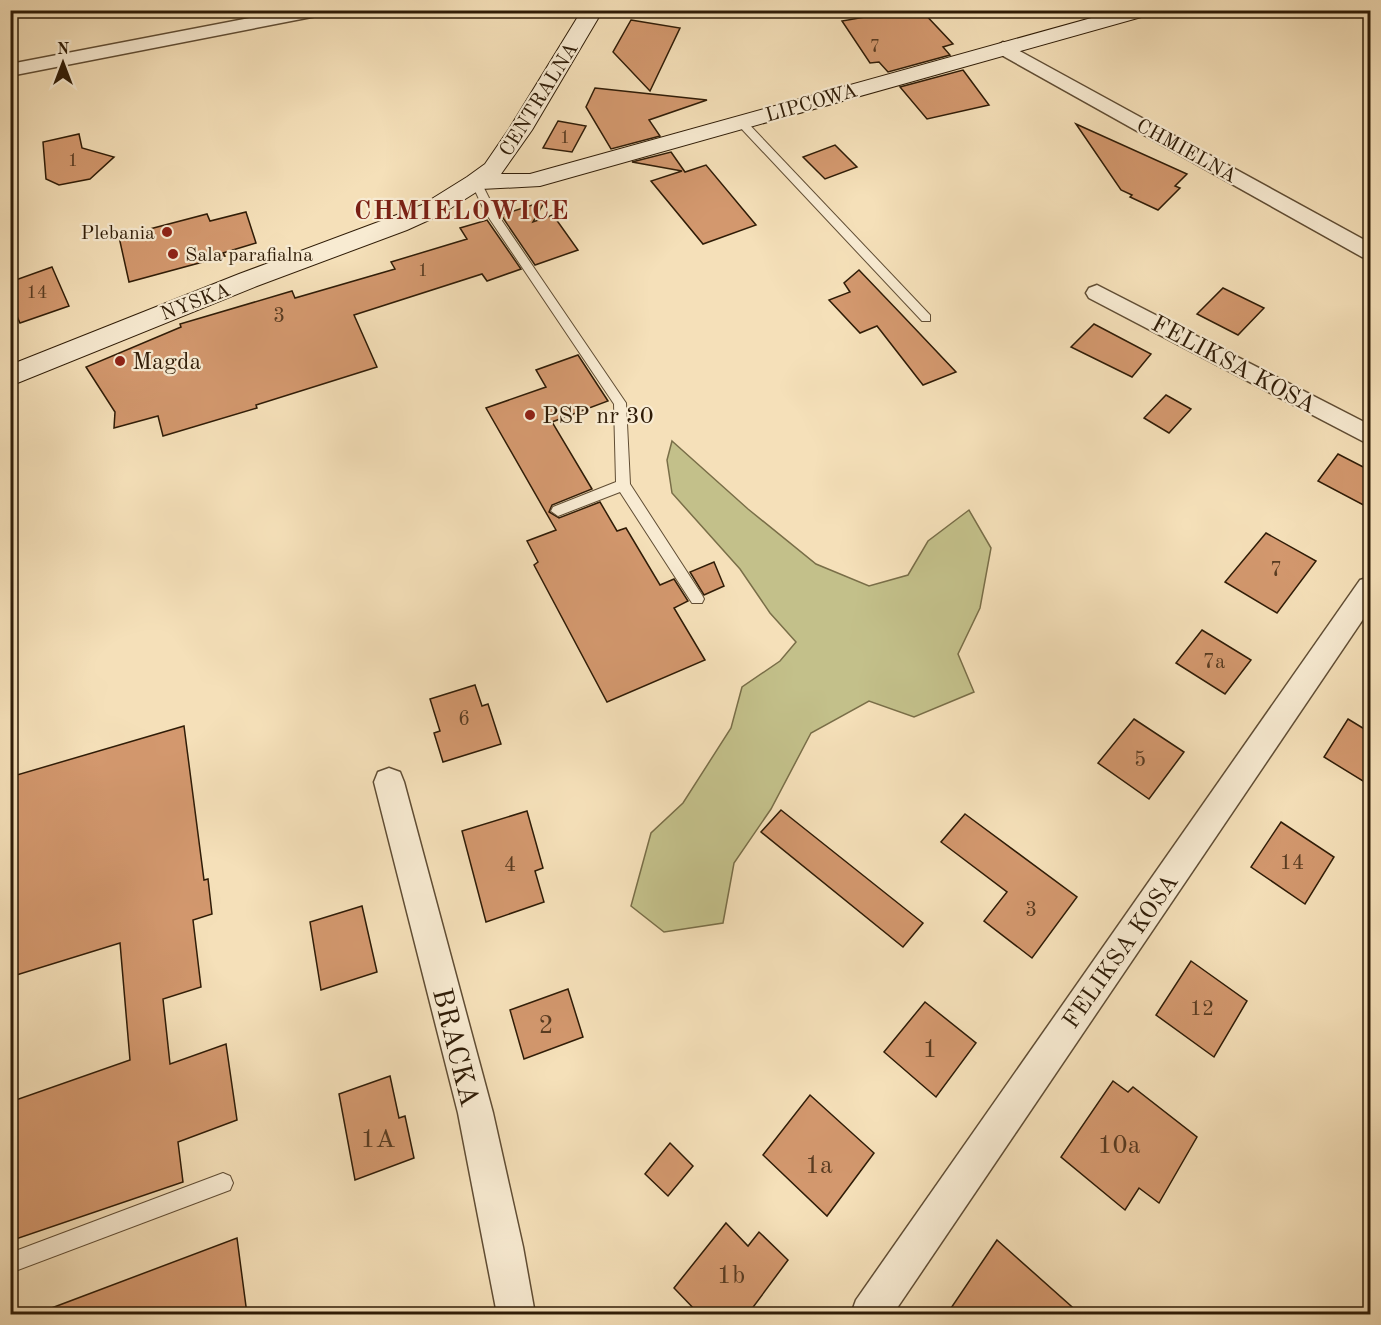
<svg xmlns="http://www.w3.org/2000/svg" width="1381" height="1325" font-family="'Old Standard TT',serif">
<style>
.green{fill:#c3c08a;stroke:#796e48;stroke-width:1.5}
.building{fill:#d3986e;stroke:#2f1c07;stroke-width:1.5}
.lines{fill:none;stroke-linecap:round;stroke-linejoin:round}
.lane-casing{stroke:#604d34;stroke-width:2}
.street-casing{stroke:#604d34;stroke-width:3}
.secondary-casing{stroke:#2f1c07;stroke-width:2}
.lane{fill:#f8ebd2;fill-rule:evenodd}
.street{fill:#f8ebd2;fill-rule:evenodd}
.secondary{fill:#f8ebd2;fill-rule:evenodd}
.poi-dot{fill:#8f2418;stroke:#f8ebd2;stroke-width:2}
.labels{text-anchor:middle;stroke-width:4.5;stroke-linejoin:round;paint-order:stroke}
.far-number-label{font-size:18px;fill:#583b21}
.far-street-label{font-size:20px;fill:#2f1c07;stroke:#f8ebd2}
.far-poi-label{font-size:20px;fill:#2f1c07;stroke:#f8ebd2;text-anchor:end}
.number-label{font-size:21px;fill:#583b21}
.poi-label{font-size:24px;fill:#2f1c07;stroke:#f8ebd2;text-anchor:start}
.street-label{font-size:24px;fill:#2f1c07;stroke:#f8ebd2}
.far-district-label{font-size:26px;font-weight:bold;letter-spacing:1.5px;fill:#7a1f14;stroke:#f8ebd2}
.near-number-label{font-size:26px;fill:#583b21}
.near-street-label{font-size:28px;fill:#2f1c07;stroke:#f8ebd2}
</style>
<rect width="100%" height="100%" fill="#f5e0b9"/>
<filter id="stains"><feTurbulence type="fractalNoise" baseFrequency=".00333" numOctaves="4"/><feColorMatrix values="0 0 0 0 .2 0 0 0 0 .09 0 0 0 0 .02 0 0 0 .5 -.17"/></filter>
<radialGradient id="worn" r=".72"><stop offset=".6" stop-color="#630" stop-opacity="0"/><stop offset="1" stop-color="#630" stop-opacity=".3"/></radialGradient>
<path class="green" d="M672 441 748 509 816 564 869 586 908 575 928 541 969 510 991 548 980 608 958 654 974 692 914 717 869 701 811 733 771 809 734 863 723 923 664 932 631 906 651 833 683 803 731 728 742 687 780 661 796 642 770 613 740 569 672 493 667 460Z"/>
<g class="building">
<path d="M867 10H921L953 44 943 47 950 55 888 72 879 62 870 63 842 21 871 16Z"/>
<path d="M631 20 680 28 650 91 613 52Z"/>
<path d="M963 70 989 105 927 119 900 87Z"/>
<path d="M595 88 707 100 649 120 660 136 611 149 586 107Z"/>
<path d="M558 121 586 126 572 152 543 148Z"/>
<path d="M1076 124 1187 174 1175 186 1180 188 1158 210 1130 197 1132 195 1121 190Z"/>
<path d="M79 134 82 148 114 157 90 179 59 185 46 179 43 142Z"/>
<path d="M835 145 857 167 825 179 803 157Z"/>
<path d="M671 152 685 172 706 165 756 225 703 244 651 181 682 171 632 162Z"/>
<path d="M545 201 533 222 553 215 578 250 535 265 501 215Z"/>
<path d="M246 212 256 243 223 253 225 256 129 282 119 237 207 214 210 221Z"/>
<path d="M487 220 521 269 487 281 482 274 354 315 377 367 256 405 257 408 163 436 158 416 114 428 115 412 86 367 181 327 180 324 292 291 295 298 395 269 391 262 467 239 460 228Z"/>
<path d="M52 267 69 306 20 323 10 301V282Z"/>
<path d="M859 270 903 316 956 372 923 385 877 326 860 333 829 300 850 292 844 283Z"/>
<path d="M1223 288 1264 308 1238 335 1197 314Z"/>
<path d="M1094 324 1151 354 1132 377 1071 347Z"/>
<path d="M578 355 608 401 552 422 592 489 552 505 549 512 559 518 600 502 617 531 626 528 660 585 674 579 688 601 674 608 705 660 607 702 534 565 538 562 527 541 556 530 486 408 546 387 536 370Z"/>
<path d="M1166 395 1191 409 1169 433 1144 418Z"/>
<path d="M1338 454 1371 471V509L1318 481Z"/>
<path d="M1266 533 1316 561 1277 613 1225 582Z"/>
<path d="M714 562 724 586 704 595 690 572Z"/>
<path d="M1202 630 1251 660 1225 694 1176 663Z"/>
<path d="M475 685 482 706 488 704 501 744 443 762 434 733 440 731 430 699Z"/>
<path d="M1134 719 1184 752 1149 799 1098 763Z"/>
<path d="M1348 719 1371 733V786L1324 757Z"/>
<path d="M184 726 204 880 208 879 212 914 193 920 201 987 163 999 170 1064 226 1044 237 1120 178 1142 183 1182 10 1241V1102L130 1060 120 943 10 977V777Z"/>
<path d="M781 810 923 923 903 947 761 832Z"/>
<path d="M527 811 543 868 535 871 544 902 486 922 462 831Z"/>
<path d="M965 814 1077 897 1032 958 984 921 1007 892 941 842Z"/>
<path d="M1281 822 1334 857 1305 904 1251 867Z"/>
<path d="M362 906 377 972 321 990 310 922Z"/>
<path d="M1191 961 1247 1001 1214 1057 1156 1015Z"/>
<path d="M568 989 583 1037 524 1059 510 1010Z"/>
<path d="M925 1002 976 1043 936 1097 884 1052Z"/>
<path d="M390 1076 399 1118 405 1116 414 1158 355 1180 339 1094Z"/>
<path d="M1113 1081 1128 1092 1133 1087 1197 1137 1159 1203 1139 1188 1125 1210 1061 1157Z"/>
<path d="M810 1095 874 1153 827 1216 763 1155Z"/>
<path d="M670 1143 693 1166 668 1196 645 1174Z"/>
<path d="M726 1223 748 1246 759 1232 788 1260 748 1314H699L674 1288Z"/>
<path d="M237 1238 247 1314H42L41 1312Z"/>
<path d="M997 1240 1080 1314H947Z"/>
</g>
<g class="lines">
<defs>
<g id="lane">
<path d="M737 120H745L930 315V321H922L737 124Z"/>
<path d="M476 179 480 180 496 212 626 403 630 484 702 595 704 599 702 603H692L620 492 558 516 551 511 553 507 616 482 614 404 485 212 471 182Z"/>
<path d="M223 1173 230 1176 233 1183 230 1190 10 1273V1253Z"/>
</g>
<g id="street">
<path d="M291 10H331L322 15 10 76V64Z"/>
<path d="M1003 42 1370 243V259L1362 257 996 52 994 48Z"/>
<path d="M1097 285 1370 425V445L1089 298 1086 293 1089 288Z"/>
<path d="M1370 577V609L893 1314H851L856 1300 1360 580Z"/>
<path d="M389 768 400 772 404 782 493 1113 523 1247 535 1314H497L458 1113 374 782 378 772Z"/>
</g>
<path id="secondary" d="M582 10H603L532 130 501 174H530L1120 10H1155L1152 14 540 186 481 189 440 215 407 230 257 286 10 386V365L239 274 389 218 422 205 467 177 485 164 509 129Z"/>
</defs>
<use href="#lane" class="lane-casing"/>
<use href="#street" class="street-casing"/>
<use href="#secondary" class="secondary-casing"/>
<use href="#lane" class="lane"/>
<use href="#street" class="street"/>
<use href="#secondary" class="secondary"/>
</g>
<g class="poi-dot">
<circle cx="167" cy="232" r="6"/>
<circle cx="173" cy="254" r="6"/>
<circle cx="120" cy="361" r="6"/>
<circle cx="530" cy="415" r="6"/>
</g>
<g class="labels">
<g class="far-number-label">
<text x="875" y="52">7</text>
<text x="565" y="143">1</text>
<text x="73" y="166">1</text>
<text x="423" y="276">1</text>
<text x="37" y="298">14</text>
</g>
<g class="far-street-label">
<text transform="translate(538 99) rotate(-58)" y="7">CENTRALNA</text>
<text transform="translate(811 102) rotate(-16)" y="7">LIPCOWA</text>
<text transform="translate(1187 150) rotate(29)" y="7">CHMIELNA</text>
<text transform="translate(195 301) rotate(-21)" y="7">NYSKA</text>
</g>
<g class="far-poi-label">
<text x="155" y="239">Plebania</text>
<text x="185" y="261" text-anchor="start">Sala parafialna</text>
</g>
<g class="number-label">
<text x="279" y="322">3</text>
<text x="1276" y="576">7</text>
<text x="1214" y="668">7a</text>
<text x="464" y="725">6</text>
<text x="1140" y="766">5</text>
<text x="1292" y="869">14</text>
<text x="510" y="871">4</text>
<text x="1031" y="916">3</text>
<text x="1202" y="1015">12</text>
</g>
<g class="poi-label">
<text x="132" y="369">Magda</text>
<text x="542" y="423">PSP nr 30</text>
</g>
<g class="street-label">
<text transform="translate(1234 364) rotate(28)" y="8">FELIKSA KOSA</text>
<text transform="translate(1120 951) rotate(-55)" y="8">FELIKSA KOSA</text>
</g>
<g class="far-district-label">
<text x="462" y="219">CHMIELOWICE</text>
</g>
<g class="near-number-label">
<text x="546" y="1033">2</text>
<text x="930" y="1057">1</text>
<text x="378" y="1147">1A</text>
<text x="1119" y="1153">10a</text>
<text x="819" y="1173">1a</text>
<text x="731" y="1283">1b</text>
</g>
<g class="near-street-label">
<text transform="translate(457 1047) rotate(76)" y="10">BRACKA</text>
</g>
</g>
<rect width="1381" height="1325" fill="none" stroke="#f5e0b9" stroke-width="36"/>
<rect x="12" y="12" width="1357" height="1301" fill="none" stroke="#2f1c07" stroke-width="3"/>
<rect x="18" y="18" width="1345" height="1289" fill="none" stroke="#2f1c07" stroke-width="1.5"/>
<g transform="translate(63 63)" stroke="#f8ebd2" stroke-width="4.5" paint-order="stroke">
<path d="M0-4.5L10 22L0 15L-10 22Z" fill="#2f1c07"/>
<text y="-9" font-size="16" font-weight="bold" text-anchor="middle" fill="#2f1c07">N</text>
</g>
<rect width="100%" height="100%" filter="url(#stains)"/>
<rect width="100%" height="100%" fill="url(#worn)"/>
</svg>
